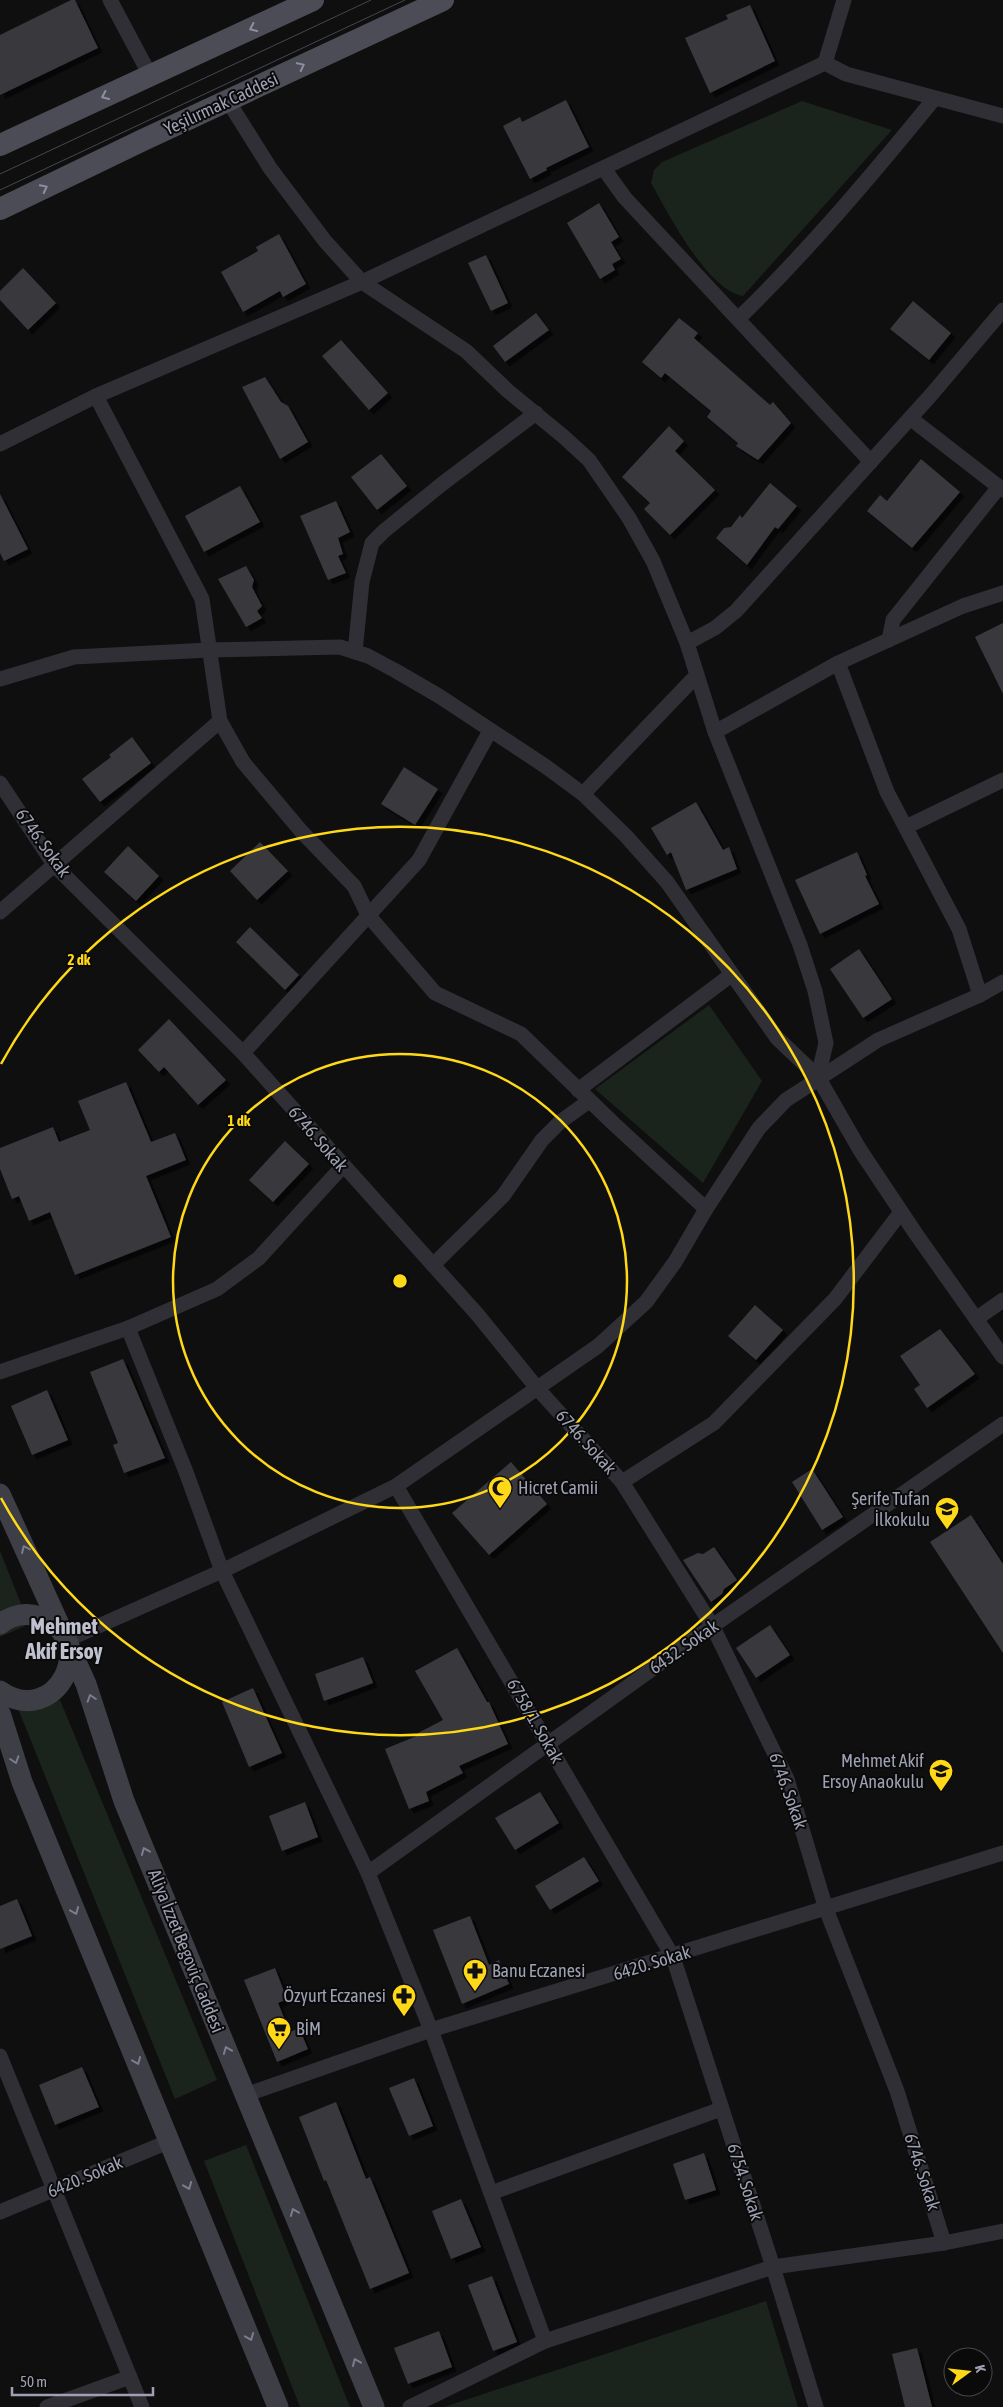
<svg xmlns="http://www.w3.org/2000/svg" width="1003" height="2407" font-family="'Asap Condensed',sans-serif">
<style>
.green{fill:#1b231d}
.building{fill:#38393e;filter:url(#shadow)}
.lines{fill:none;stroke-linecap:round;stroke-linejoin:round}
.minor{stroke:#302f36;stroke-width:15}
.secondary{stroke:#3d3e46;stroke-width:21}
.primary{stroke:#4b4c55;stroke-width:22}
.tram{stroke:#46474f;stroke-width:1}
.oneway{stroke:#8d90a0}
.oneway2{stroke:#7c7e8d}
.ring{fill:none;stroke:#ffd818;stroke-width:2.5}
.labels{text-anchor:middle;stroke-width:4;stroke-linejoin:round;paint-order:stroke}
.street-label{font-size:18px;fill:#9ea1b3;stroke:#0a0a0b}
.poi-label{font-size:18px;fill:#9ea1b3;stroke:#0a0a0b;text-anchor:start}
.district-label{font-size:22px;font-weight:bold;fill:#c0c1ce;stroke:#0a0a0b}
.centre{fill:#ffd818;stroke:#0a0a0b;stroke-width:2.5}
.ring-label{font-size:15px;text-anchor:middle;font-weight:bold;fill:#ffd818;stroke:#0a0a0b;stroke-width:4;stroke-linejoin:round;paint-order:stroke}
</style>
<defs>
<filter id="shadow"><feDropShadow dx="4.5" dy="4.5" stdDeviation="0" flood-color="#0009"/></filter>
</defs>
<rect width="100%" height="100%" fill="#0f0f10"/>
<g class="green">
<path d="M802 101 892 130 743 296C707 290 668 213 651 183L654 170 662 162Z"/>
<path d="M709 1005 762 1081 703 1183 595 1089Z"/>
<path d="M0 1551 29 1624 0 1637Z"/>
<path d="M60 1700 217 2080 175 2099 19 1711Z"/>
<path d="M246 2145 350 2407H300L204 2161Z"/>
<path d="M766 2301 798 2407H444Z"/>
</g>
<g class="building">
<path d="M71 0H75L98 48 0 95V35Z"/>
<path d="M750 5 775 61 710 93 685 38 728 19 726 15Z"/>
<path d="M566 100 589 147 546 168 547 170 530 179 503 126 520 117 522 122Z"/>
<path d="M599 203 619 237 611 242 621 259 612 264 615 270 600 279 567 223Z"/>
<path d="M279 234 306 284 283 297 280 291 243 312 221 272 258 251 256 247Z"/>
<path d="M486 255 508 303 491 311 468 263Z"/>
<path d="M23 268 56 303 28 330 0 300V291Z"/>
<path d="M913 301 951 333 929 360 890 329Z"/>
<path d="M536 313 549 330 505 362 493 346Z"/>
<path d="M679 318 698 333 694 338 770 405 773 402 791 423 758 460 736 446 738 443 707 417 711 411 665 373 661 378 642 362Z"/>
<path d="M341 340 388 393 369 410 322 356Z"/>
<path d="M265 377 281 402 288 406 308 442 280 459 242 387Z"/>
<path d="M669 426 684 441 675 451 715 490 670 535 644 509 650 503 622 477Z"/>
<path d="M381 454 407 486 377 510 351 477Z"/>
<path d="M921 459 960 492 912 548 867 511 880 495 887 501Z"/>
<path d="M770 483 797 506 778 529 775 527 747 565 716 538 724 528 731 527 740 515 742 518Z"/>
<path d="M240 486 260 522 204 552 185 516Z"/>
<path d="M0 494 28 549 4 561 0 553Z"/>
<path d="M336 501 350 532 338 538 343 554 338 556 346 573 328 580 300 516Z"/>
<path d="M246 566 254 580 252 587 262 606 257 611 262 618 246 627 218 579Z"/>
<path d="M1003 623V694L975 637Z"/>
<path d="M132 737 151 763 100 802 82 779 111 757 109 755Z"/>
<path d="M404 767 438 789 415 825 381 804Z"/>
<path d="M696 802 723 850 729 847 737 869 686 890 671 852 667 855 651 828Z"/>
<path d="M260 842 288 871 257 900 230 871Z"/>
<path d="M128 846 159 876 136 901 104 872Z"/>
<path d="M857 852 867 875 865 876 879 904 820 934 795 880Z"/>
<path d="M250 927 299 975 285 990 236 942Z"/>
<path d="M859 949 892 999 863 1018 830 969Z"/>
<path d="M169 1019 226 1080 198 1105 164 1067 159 1072 138 1050Z"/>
<path d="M126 1082 151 1142 175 1133 186 1160 146 1176 171 1237 75 1275 50 1212 29 1221 19 1196 12 1199 0 1169V1148L53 1127 59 1142 90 1130 78 1101Z"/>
<path d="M285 1141 309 1164 273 1202 249 1180Z"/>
<path d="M755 1305 783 1330 756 1360 728 1336Z"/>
<path d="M940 1329 975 1374 927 1408 914 1389 920 1385 900 1356Z"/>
<path d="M123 1359 165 1458 124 1473 113 1445 118 1443 90 1372Z"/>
<path d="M47 1390 68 1440 32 1455 11 1406Z"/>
<path d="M511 1462 547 1504 489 1555 452 1513Z"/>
<path d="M812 1469 843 1517 822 1530 792 1482Z"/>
<path d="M971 1515 1003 1564V1653L930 1542Z"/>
<path d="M714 1547 737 1580 724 1589 722 1594 711 1602 683 1560 698 1553 703 1554Z"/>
<path d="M770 1625 790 1655 756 1678 736 1648Z"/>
<path d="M457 1648 487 1702H489L508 1744 459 1766 463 1773 426 1792 429 1801 409 1809 385 1749 419 1735 418 1733 443 1720 415 1671Z"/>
<path d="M363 1657 373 1683 324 1701 315 1674Z"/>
<path d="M253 1688 282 1753 249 1767 222 1702Z"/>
<path d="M540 1792 559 1823 515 1850 495 1818Z"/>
<path d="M305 1802 318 1837 282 1851 269 1816Z"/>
<path d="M584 1857 599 1881 550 1910 535 1886Z"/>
<path d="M17 1899 32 1936 0 1949V1906Z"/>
<path d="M470 1916 489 1965 499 1960 509 1984 462 2004 433 1930Z"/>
<path d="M275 1968 287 1999 278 2003 290 2032 299 2028 308 2049 277 2062 244 1980Z"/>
<path d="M82 2067 99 2107 55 2125 39 2085Z"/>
<path d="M414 2078 433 2126 409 2136 389 2088Z"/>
<path d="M336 2102 366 2179 370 2177 409 2273 370 2289 326 2180 324 2181 299 2117Z"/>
<path d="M704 2153 716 2190 685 2200 673 2164Z"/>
<path d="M461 2199 481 2247 451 2259 432 2211Z"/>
<path d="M492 2276 517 2342 493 2351 468 2285Z"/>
<path d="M439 2331 452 2367 408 2384 394 2348Z"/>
<path d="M917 2348 932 2407H905L892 2354Z"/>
</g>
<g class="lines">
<g class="minor">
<path d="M110 0 150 75"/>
<path d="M825 63 846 74 1003 116"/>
<path d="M228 101 270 168 325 241 362 282 466 351 508 391 564 437 589 460 629 518 653 561 687 643 715 732 800 945 815 991 826 1043 818 1077"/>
<path d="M604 169 625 198 871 462"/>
<path d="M738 319C809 250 872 175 934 99"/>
<path d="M96 396 202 599 220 721 243 762 301 831 354 886 368 915 435 993 521 1034 614 1124 706 1209"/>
<path d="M910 418 1003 490"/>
<path d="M0 444 96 396 362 282 825 63 844 0"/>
<path d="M889 640 893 620 999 487"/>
<path d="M687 643 715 628 736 611 931 395 1003 310"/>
<path d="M355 652 362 582 372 543 384 531 442 484 536 413"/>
<path d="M838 663 887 792 959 929 980 995"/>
<path d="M0 679 74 657 209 650 340 647 368 656 396 671 439 696 545 766 583 794 626 836 667 882 777 1038 818 1077 860 1150 916 1234 1003 1357"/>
<path d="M715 732 838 663 963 606 1003 593"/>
<path d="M0 783 55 866 243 1053 477 1314 537 1388 622 1482 713 1627 787 1779 826 1909 897 2091 944 2243"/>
<path d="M583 794 697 675"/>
<path d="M906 827 1003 780"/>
<path d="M0 912 220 721"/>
<path d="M243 1053 419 860 490 731"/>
<path d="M578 1090 731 975"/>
<path d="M433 1265 503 1196 542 1140 560 1122 589 1101"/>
<path d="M976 1319 1003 1300"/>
<path d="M128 1328 186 1472 222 1571 368 1873 431 2030 545 2341"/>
<path d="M0 1372 128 1328 217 1289 259 1258 343 1166"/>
<path d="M622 1482 714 1423 835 1299 901 1212"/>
<path d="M396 1486 673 1957 773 2267 816 2407"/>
<path d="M67 1640 222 1571 396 1486 598 1346 646 1302 675 1262 706 1209 759 1128 786 1100 878 1040 980 995 1003 982"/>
<path d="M368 1873 701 1634 1003 1424"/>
<path d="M0 2056 142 2407"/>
<path d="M245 2095 431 2030 1003 1853"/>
<path d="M491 2193 721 2109"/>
<path d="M0 2212 170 2141"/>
<path d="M47 2407 130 2377"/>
<path d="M410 2407 545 2341 773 2267 944 2243 1003 2231"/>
</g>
<g class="secondary">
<path d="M0 1494 86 1684 124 1801 374 2407"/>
<path d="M0 1624C11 1615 26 1612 40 1617 102 1638 56 1730 0 1691"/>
<path d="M0 1713 22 1782 278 2407"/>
</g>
<g class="primary">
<path d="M0 145 313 0"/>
<path d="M0 209 143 140 443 0"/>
</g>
<g class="tram">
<path d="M0 174 371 0"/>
<path d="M0 190 405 0"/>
</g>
</g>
<defs><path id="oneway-chevron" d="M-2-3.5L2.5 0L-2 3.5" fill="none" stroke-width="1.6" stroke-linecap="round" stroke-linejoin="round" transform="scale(1.25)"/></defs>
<g class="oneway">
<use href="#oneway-chevron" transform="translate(253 28) rotate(155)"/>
<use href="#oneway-chevron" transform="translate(301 66) rotate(-26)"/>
<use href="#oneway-chevron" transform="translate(105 96) rotate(155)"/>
<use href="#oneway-chevron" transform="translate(44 188) rotate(-26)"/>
</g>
<g class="oneway2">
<use href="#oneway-chevron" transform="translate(25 1549) rotate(-115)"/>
<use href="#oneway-chevron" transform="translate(91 1698) rotate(-108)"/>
<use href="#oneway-chevron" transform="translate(15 1760) rotate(72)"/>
<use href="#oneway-chevron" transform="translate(145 1851) rotate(-112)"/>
<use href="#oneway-chevron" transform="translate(75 1911) rotate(68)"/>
<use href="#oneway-chevron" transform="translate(227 2050) rotate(-112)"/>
<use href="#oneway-chevron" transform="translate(137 2061) rotate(68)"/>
<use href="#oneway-chevron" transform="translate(188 2186) rotate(68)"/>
<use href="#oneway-chevron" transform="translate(294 2212) rotate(-112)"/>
<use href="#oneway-chevron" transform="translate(250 2337) rotate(68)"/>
<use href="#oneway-chevron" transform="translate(356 2362) rotate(-113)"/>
</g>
<g class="ring">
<circle cx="400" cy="1281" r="227"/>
<path d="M1 1064A454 454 0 1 1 1 1498"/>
</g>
<defs>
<symbol id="mosque-pin" viewBox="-11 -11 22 30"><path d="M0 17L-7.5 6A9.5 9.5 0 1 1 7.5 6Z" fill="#ffd818" stroke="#0a0a0b"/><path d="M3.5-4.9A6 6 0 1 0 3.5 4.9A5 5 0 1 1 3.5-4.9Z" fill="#111"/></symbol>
<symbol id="school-pin" viewBox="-11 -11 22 30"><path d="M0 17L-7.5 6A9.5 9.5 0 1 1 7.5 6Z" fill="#ffd818" stroke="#0a0a0b"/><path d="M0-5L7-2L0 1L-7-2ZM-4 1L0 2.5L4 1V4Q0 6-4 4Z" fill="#111"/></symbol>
<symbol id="pharmacy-pin" viewBox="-11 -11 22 30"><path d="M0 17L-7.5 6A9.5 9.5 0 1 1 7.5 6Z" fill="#ffd818" stroke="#0a0a0b"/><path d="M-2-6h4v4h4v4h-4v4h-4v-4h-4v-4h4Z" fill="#111"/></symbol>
<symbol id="supermarket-pin" viewBox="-11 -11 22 30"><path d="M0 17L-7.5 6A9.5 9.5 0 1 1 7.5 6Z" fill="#ffd818" stroke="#0a0a0b"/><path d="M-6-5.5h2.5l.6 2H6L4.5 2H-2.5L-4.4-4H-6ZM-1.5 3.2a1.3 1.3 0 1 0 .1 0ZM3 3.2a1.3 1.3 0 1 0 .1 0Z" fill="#111"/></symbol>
</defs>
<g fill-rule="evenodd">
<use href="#mosque-pin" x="486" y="1474" width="28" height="38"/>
<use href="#school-pin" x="933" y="1495" width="28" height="38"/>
<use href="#school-pin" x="927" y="1757" width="28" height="38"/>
<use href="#pharmacy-pin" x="461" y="1957" width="28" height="38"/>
<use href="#pharmacy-pin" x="390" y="1982" width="28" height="38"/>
<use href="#supermarket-pin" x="265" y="2015" width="28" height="38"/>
</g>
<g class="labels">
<g class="street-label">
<text transform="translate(221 104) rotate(-25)" y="6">Yeşilırmak Caddesi</text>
<text transform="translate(43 843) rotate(54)" y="6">6746. Sokak</text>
<text transform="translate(318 1139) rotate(49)" y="6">6746. Sokak</text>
<text transform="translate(586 1442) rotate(48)" y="6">6746. Sokak</text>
<text transform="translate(684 1647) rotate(-35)" y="6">6432. Sokak</text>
<text transform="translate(535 1721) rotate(60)" y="6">6758/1. Sokak</text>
<text transform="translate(788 1791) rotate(70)" y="6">6746. Sokak</text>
<text transform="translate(186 1951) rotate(68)" y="6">Aliya İzzet Begoviç Caddesi</text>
<text transform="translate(652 1963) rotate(-17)" y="6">6420. Sokak</text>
<text transform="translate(922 2172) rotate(72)" y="6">6746. Sokak</text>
<text transform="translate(85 2177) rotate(-23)" y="6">6420. Sokak</text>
<text transform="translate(745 2182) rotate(72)" y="6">6754. Sokak</text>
</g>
<g class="poi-label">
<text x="518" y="1494">Hicret Camii</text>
<text x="930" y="1505" text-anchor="end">Şerife Tufan<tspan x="930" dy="21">İlkokulu</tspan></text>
<text x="924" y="1767" text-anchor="end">Mehmet Akif<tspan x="924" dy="21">Ersoy Anaokulu</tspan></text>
<text x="492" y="1977">Banu Eczanesi</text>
<text x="386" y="2002" text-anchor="end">Özyurt Eczanesi</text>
<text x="296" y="2035">BİM</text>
</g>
<g class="district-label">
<text x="64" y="1634">Mehmet<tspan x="64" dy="25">Akif Ersoy</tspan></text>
</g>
</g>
<circle cx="400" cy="1281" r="8" class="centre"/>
<g class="ring-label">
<text x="79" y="965">2 dk</text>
<text x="239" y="1126">1 dk</text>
</g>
<g transform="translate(968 2372) rotate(75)"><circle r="24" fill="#0a0a0b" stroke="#45464e"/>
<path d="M0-4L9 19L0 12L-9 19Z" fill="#ffd818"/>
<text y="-8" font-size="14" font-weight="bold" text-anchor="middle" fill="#9ea1b3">K</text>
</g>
<path d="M12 2387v8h141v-8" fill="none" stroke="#9ea1b3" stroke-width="2.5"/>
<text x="20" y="2387" font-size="15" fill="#9ea1b3" stroke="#0a0a0b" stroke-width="4" paint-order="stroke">50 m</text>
</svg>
